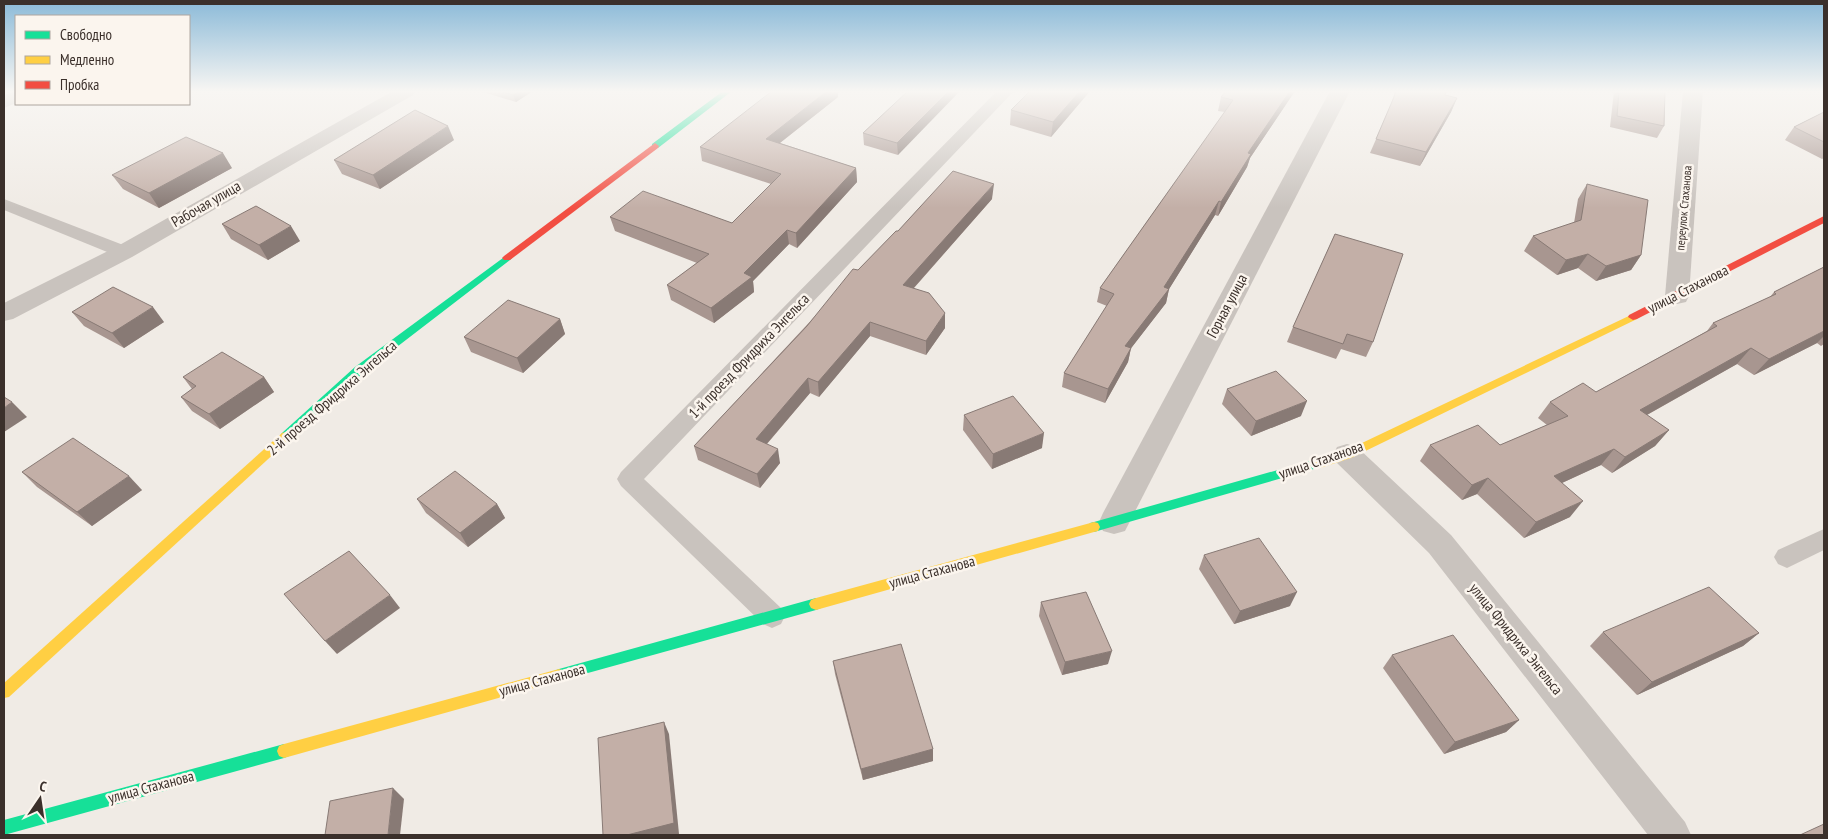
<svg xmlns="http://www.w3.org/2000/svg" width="1828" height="839" font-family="'PT Sans Narrow',sans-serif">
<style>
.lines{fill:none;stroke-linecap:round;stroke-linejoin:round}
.lane{fill:#c9c3be;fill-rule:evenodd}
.street{fill:#c9c3be;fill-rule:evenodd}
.fast{fill:#16e098;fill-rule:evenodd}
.slow{fill:#ffcf43;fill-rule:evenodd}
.jam{fill:#f24e42;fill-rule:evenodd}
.wall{fill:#a89690}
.shaded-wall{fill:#887a75}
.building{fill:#c3afa7;stroke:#887a75}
.labels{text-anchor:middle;stroke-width:5;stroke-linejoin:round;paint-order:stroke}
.far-street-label{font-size:12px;fill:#3b302b;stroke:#fbf5ee}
.street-label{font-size:15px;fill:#3b302b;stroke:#fbf5ee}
</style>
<rect width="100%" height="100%" fill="#f0ebe5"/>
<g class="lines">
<g class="lane">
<path d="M997 91H1014L644 479 781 608 785 616 781 624 772 628 763 624 621 486 617 479 621 472Z"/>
<path d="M4 199 131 248 134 252 131 256 124 258 117 256 4 210Z"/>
<path d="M1824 529V550L1787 568 1778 564 1774 557 1778 550Z"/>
</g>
<g class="street">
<path d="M16 91V103L4 108V95Z"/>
<path d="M393 91H416L413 95 132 257 13 319 4 321V303L116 247Z"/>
<path d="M1330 91H1350L1125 531 1114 534 1103 531 1099 522 1103 513Z"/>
<path d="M1683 91H1703L1689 296 1686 302 1677 304 1668 302 1665 296Z"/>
<path d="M1347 444 1357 447 1451 535 1685 822 1691 835H1648L1429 553 1337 463 1333 455 1337 447Z"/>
</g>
<g class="fast">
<path d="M723 91H732L658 148H652V144Z"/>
<path d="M507 255 512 258 510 260 363 373 290 439H282L280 436 282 433 355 367Z"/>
<path d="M1320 458 1324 460 1326 463 1324 466 1094 532 1090 531 1088 527 1090 523 1094 522Z"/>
<path d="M816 598 821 600 823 604 821 608 816 610 559 681 554 679 552 675 554 671 559 669Z"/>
<path d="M284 744 289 746 291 751 289 756 284 758 4 835V820Z"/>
</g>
<g class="slow">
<path d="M1633 314 1637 315 1638 317 1637 319 1351 458 1320 468 1316 466 1314 463 1316 460 1343 452Z"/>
<path d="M286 432 290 433 292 436 290 439 9 697 4 698V683L282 433Z"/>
<path d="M1094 522 1098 523 1100 527 1098 531 1094 532 816 610 811 608 809 604 811 600 816 598Z"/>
<path d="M559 669 564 671 566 675 564 679 559 681 284 758 279 756 277 751 279 746 284 744Z"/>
</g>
<g class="jam">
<path d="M655 143 659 146 658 148 510 260H504L502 258 504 256Z"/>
<path d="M1824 216V223L1637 319 1633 320 1628 317 1629 315Z"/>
</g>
</g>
<g class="wall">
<path d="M480 91H533L516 102Z"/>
<path d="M908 91 898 155 864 145 863 133Z"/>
<path d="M1090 91 1051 137 1010 125 1011 110Z"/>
<path d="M1226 91H1295L1250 158 1247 167 1218 216 1215 215 1169 289 1166 303 1131 348 1128 362 1105 403 1062 387 1064 373 1107 306 1097 302 1100 288 1225 112 1218 111 1221 97Z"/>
<path d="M1395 91H1446L1445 95 1457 98 1451 112 1420 166 1370 153 1391 105Z"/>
<path d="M1614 91H1665L1664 126 1657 138 1610 127Z"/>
<path d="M838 97 780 143 856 168 857 182 797 248 789 244 753 281 754 292 714 323 671 300 667 285 697 263 615 231 610 217 732 223 771 184 702 161 700 147Z"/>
<path d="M1824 112V158L1822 159 1785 140 1794 127Z"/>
<path d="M454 140 380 189 342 174 334 160Z"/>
<path d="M232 168 159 208 123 189 112 175Z"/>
<path d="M1587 184 1641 255 1631 270 1596 281 1578 268 1557 275 1524 251 1533 236 1574 223 1578 199Z"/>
<path d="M992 199 914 288 945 328 926 355 870 336 819 397 810 393 767 444 780 463 760 488 698 460 694 446 858 270 898 231Z"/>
<path d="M222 224 300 241 268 260 231 239Z"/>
<path d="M1335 234 1373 342 1366 357 1341 349 1336 359 1287 342 1293 327Z"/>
<path d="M1824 267V344L1821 346 1817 343 1754 375 1737 364 1647 415 1669 430 1655 446 1612 473 1601 465 1562 483 1570 517 1524 538 1477 494 1462 500 1420 461 1430 445H1500L1547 425 1538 418 1550 402 1596 392 1707 331 1713 323 1770 297 1774 292Z"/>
<path d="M72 312 164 322 124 348 84 326Z"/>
<path d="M560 319 565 334 523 373 471 352 464 337Z"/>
<path d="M183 377H264L274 392 220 429 192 411 181 397 192 389Z"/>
<path d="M1227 389 1301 416 1251 436 1222 404Z"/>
<path d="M964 415 1042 448 992 469 963 430Z"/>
<path d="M22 472 142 490 92 526 37 487Z"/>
<path d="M417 499 497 504 505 518 468 547 426 513Z"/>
<path d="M1204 555 1290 606 1234 624 1199 569Z"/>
<path d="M1041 602 1108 664 1062 675 1039 616Z"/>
<path d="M1603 632 1759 633 1743 646 1637 695 1590 646Z"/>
<path d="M1392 655 1519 720 1506 732 1444 754 1383 668Z"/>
<path d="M833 661 933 749V761L863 780 835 674Z"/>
</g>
<g class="shaded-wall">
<path d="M519 91H533L516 102 513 95Z"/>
<path d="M827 91H838V97L767 153 766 139Z"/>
<path d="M949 91H960L898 155 897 143Z"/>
<path d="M1080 91H1090L1051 137 1053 122Z"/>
<path d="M1290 91H1295L1250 158 1247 167 1218 216 1221 202 1248 153Z"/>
<path d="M1457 98 1451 112 1420 166 1426 152Z"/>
<path d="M448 126 454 140 380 189 373 175Z"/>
<path d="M223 153 232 168 159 208 149 193Z"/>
<path d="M856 168 857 182 797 248 796 233Z"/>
<path d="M994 184 992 199 903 300V285Z"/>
<path d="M1219 201 1215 215 1166 294 1169 289 1166 303 1122 360 1125 346 1164 287Z"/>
<path d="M291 226 300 241 268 260 259 245Z"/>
<path d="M787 230 789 244 753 281 754 292 714 323 711 308 744 273Z"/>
<path d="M1588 254 1578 268 1557 275 1566 260Z"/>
<path d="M1641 255 1631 270 1596 281 1606 266Z"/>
<path d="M153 307 164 322 124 348 112 333Z"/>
<path d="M945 313V328L926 355V341Z"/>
<path d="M560 319 565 334 523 373 517 358Z"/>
<path d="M870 322V336L819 397 818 382Z"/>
<path d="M1824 331V336L1817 343 1754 375 1769 359Z"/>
<path d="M1131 348 1128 362 1105 403 1108 389Z"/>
<path d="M1751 348 1737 364 1627 426 1640 410Z"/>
<path d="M264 377 274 392 220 429 209 414Z"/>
<path d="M808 378 810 393 758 454 756 439Z"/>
<path d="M1307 401 1301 416 1251 436 1256 421Z"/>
<path d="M12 402 27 417 4 432V408Z"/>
<path d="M1669 430 1655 446 1612 473 1625 457Z"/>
<path d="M1044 433 1042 448 992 469 993 454Z"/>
<path d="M778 449 780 463 760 488 757 474Z"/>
<path d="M1614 449 1601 465 1542 492 1554 476Z"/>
<path d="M129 476 142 490 92 526 77 512Z"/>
<path d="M1488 478 1477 494 1462 500 1472 485Z"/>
<path d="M1583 501 1570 517 1524 538 1536 522Z"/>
<path d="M497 504 505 518 468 547 460 533Z"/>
<path d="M1297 592 1290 606 1234 624 1240 611Z"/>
<path d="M390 595 400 608 337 654 325 641Z"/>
<path d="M1759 633 1743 646 1637 695 1652 682Z"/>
<path d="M1112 651 1108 664 1062 675 1065 662Z"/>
<path d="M1519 720 1506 732 1444 754 1455 742Z"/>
<path d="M664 722 669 734 679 834 676 835H627Z"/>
<path d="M933 749V761L863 780 861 769Z"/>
<path d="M393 788 404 799 400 835H388Z"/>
</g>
<g class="building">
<path d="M500 91H519L513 95Z"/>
<path d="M772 91H827L766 139 856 168 796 233 787 230 744 273 752 277 711 308 667 285 709 254 610 217 643 191 732 223 781 174 700 147Z"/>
<path d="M908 91H949L897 143 863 133Z"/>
<path d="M1030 91H1080L1053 122 1011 110Z"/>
<path d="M1226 91H1290L1248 153 1251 154 1221 202 1219 201 1164 287 1169 289 1125 346 1131 348 1108 389 1064 373 1114 294 1100 288 1233 100 1221 97Z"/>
<path d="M1396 91H1446L1445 95 1457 98 1426 152 1376 139 1394 97Z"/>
<path d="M1619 91H1665L1664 126 1617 116Z"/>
<path d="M415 110 448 126 373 175 334 160Z"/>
<path d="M1824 112V142L1794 127Z"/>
<path d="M186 137 223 153 149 193 112 175Z"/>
<path d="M953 171 994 184 903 285 929 293 945 313 926 341 870 322 818 382 808 378 756 439 778 449 757 474 694 446 807 326 853 269 858 270 896 231H898Z"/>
<path d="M1587 184 1648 200 1641 255 1606 266 1588 254 1566 260 1533 236 1581 220Z"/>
<path d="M256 206 291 226 259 245 222 224Z"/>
<path d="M1335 234 1403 254 1373 342 1347 334 1343 344 1293 327Z"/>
<path d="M1824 267V331L1769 359 1751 348 1640 410 1669 430 1625 457 1614 449 1554 476 1583 501 1536 522 1488 478 1472 485 1430 445 1478 425 1500 445 1568 416 1550 402 1583 383 1596 392 1717 326 1713 323 1776 294 1774 292Z"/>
<path d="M113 287 153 307 112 333 72 312Z"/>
<path d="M508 300 560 319 517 358 464 337Z"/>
<path d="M222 352 264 377 209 414 181 397 196 386 183 377Z"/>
<path d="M1276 371 1307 401 1256 421 1227 389Z"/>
<path d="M1013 396 1044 433 993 454 964 415Z"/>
<path d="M4 397 12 402 4 408Z"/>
<path d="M73 438 129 476 77 512 22 472Z"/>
<path d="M455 471 497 504 460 533 417 499Z"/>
<path d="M1259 538 1297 592 1240 611 1204 555Z"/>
<path d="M349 551 390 595 325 641 284 594Z"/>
<path d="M1709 587 1759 633 1652 682 1603 632Z"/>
<path d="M1086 592 1112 651 1065 662 1041 602Z"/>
<path d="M1453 635 1519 720 1455 742 1392 655Z"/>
<path d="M901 644 933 749 861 769 833 661Z"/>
<path d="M664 722 674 823 627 835H603L598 738Z"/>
<path d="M393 788 388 835H325L330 801Z"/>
<path d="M1824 824V835H1800Z"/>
</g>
<linearGradient id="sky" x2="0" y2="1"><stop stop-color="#8bbad8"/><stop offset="0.44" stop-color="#f8f6f3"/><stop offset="1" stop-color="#f8f6f3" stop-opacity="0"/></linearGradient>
<rect width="1828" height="208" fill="url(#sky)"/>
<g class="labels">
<g class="far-street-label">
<text transform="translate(1684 208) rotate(-85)" y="4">переулок Стаханова</text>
</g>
<g class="street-label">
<text transform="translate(206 204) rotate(-30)" y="5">Рабочая улица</text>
<text transform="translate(1688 289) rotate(-27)" y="5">улица Стаханова</text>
<text transform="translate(1227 306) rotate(-62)" y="5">Горная улица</text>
<text transform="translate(749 356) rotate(-46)" y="5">1-й проезд Фридриха Энгельса</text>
<text transform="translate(332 398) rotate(-41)" y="5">2-й проезд Фридриха Энгельса</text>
<text transform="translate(1321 460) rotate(-19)" y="5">улица Стаханова</text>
<text transform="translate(932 572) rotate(-15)" y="5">улица Стаханова</text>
<text transform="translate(1516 639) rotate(51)" y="5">улица Фридриха Энгельса</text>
<text transform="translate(542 680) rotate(-15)" y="5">улица Стаханова</text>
<text transform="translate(151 787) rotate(-15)" y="5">улица Стаханова</text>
</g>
</g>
<rect width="1828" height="839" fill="none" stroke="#3b302b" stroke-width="10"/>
<rect x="15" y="15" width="175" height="90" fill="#fbf5ee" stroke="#aea6a0"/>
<rect x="25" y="31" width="25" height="8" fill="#16e098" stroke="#aea6a0"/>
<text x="60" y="40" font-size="15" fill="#3b302b">Свободно</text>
<rect x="25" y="56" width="25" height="8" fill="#ffcf43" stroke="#aea6a0"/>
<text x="60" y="65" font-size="15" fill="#3b302b">Медленно</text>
<rect x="25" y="81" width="25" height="8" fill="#f24e42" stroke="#aea6a0"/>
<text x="60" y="90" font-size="15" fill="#3b302b">Пробка</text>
<g transform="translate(40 799) rotate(13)" stroke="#fbf5ee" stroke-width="4" paint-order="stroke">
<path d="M0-4L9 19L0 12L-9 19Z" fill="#3b302b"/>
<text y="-8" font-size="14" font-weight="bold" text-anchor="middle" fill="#3b302b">С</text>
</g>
</svg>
